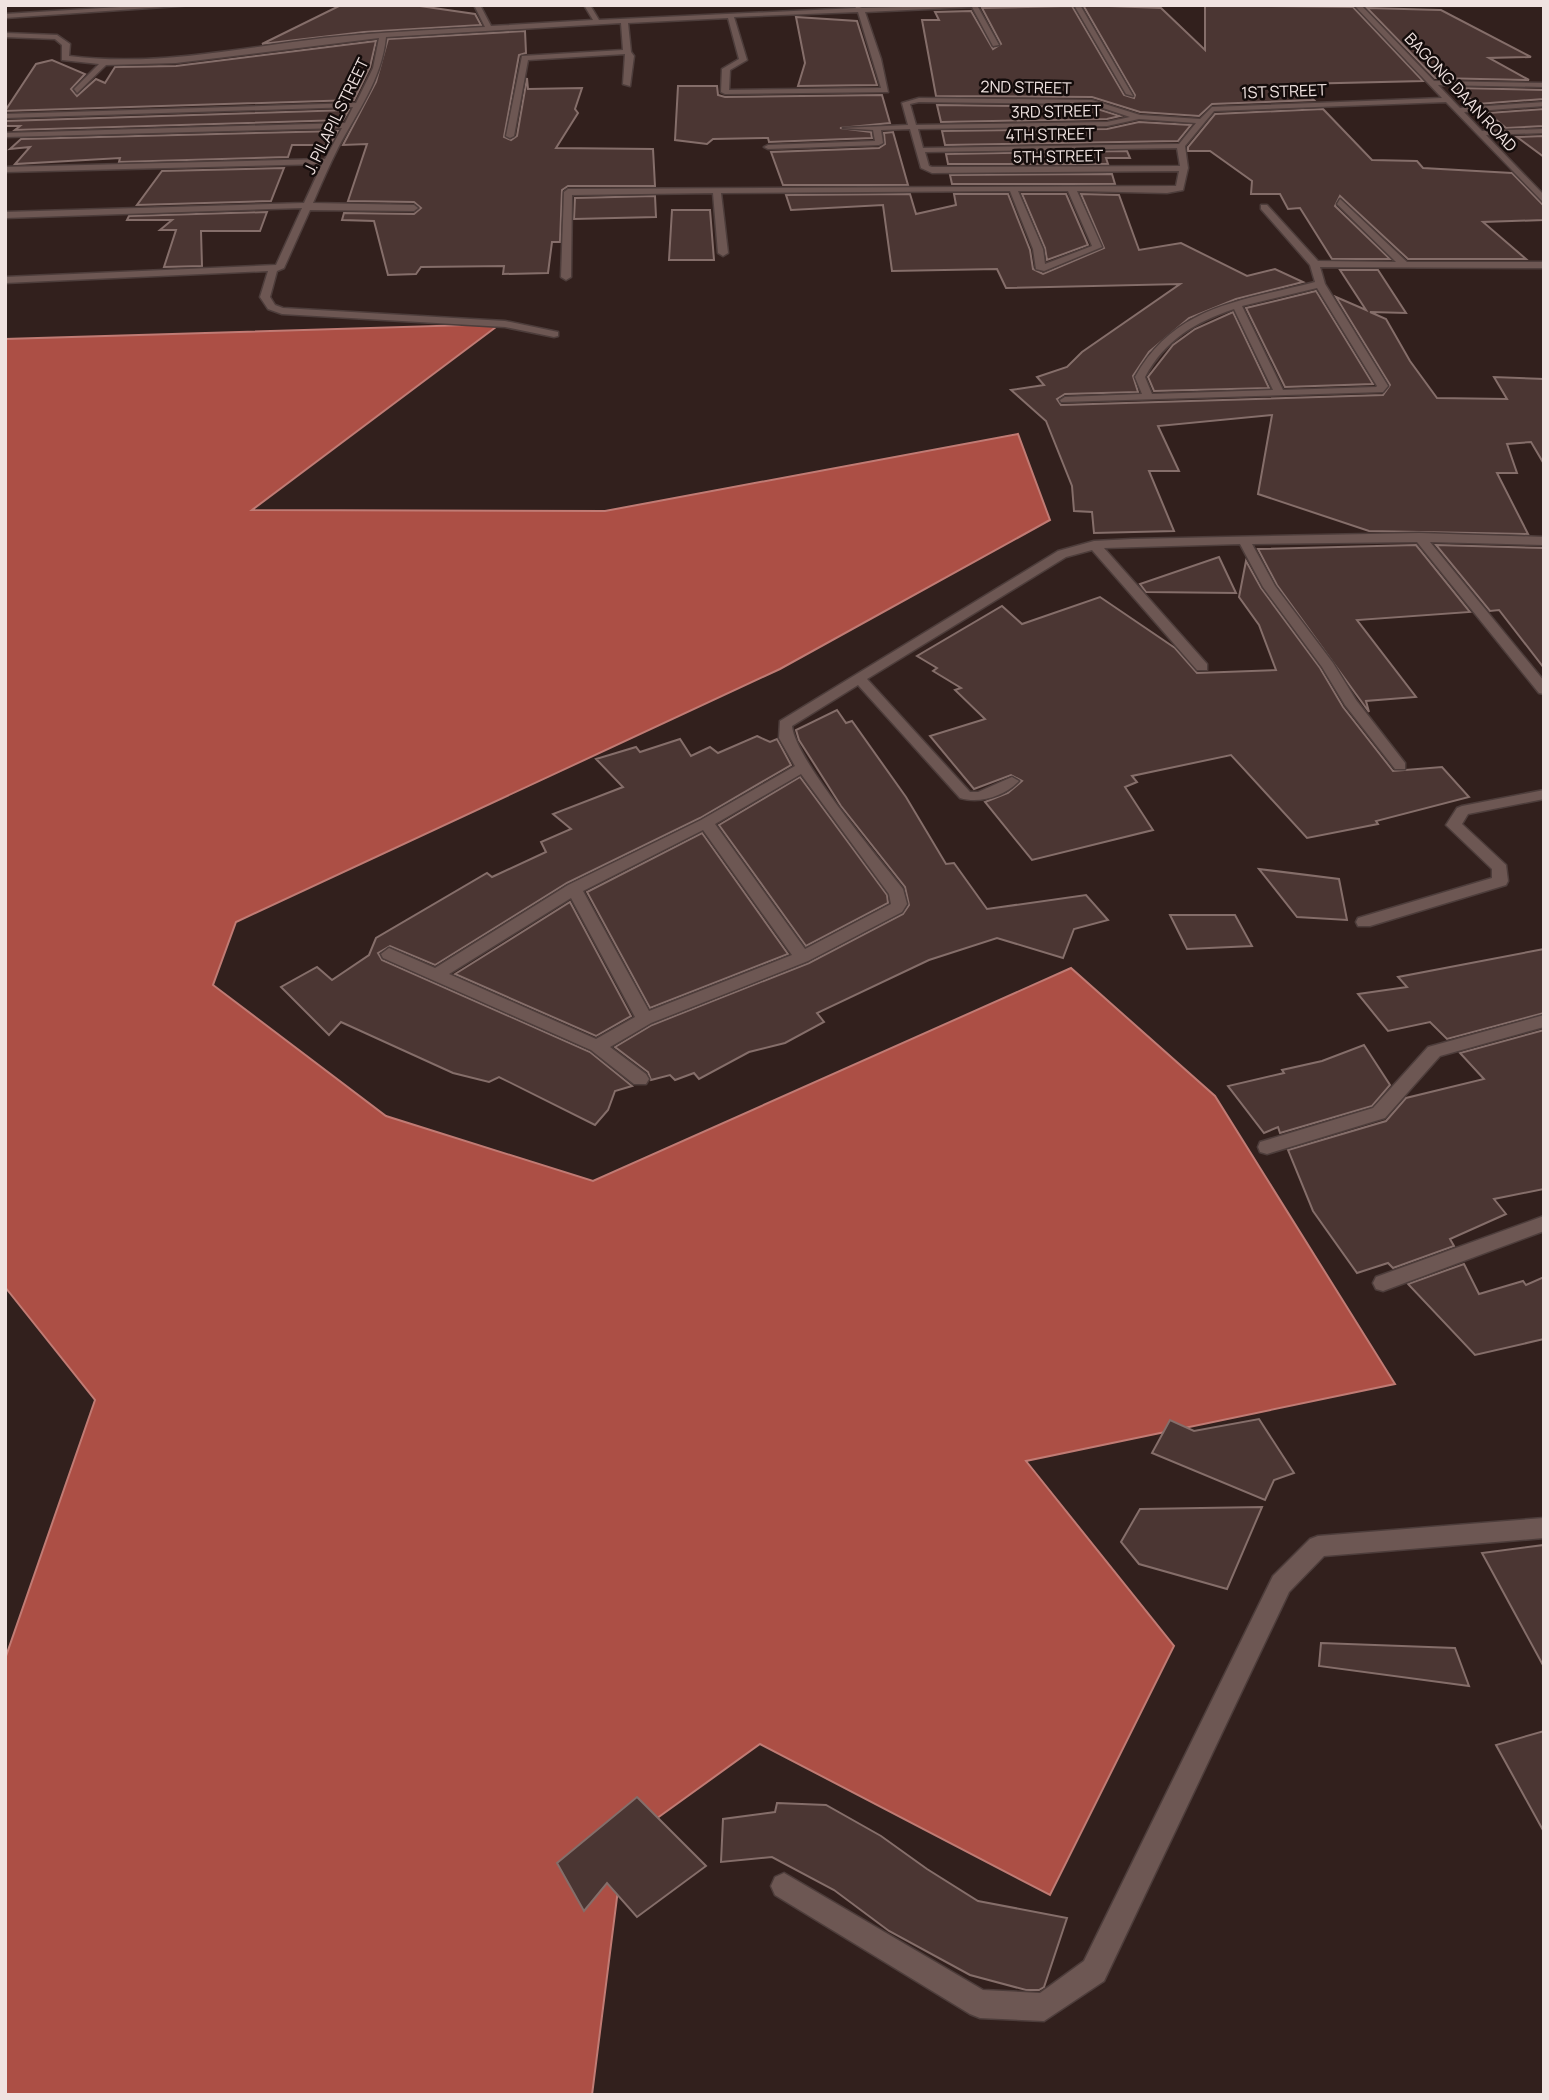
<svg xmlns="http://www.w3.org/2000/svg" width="1549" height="2100" font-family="Manrope,sans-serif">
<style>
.water{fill:#ac4f45;stroke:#c07b74;stroke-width:2}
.building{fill:#4b3633;stroke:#856e6a;stroke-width:2}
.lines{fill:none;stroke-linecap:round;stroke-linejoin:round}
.minor-casing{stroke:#4d3d3b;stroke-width:3}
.minor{fill:#6d5753;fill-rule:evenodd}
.labels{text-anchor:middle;stroke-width:5;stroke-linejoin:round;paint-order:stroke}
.far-street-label{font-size:16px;fill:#f0e3e1;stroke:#140c0b}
</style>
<rect width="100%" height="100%" fill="#32201d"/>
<path class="water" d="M500 324 252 510 605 511 1018 434 1050 520 780 669 236 922 213 985 386 1116 593 1181 1071 968 1215 1096 1395 1384 1026 1461 1174 1646 1050 1895 760 1744 624 1842 592 2095H5V1659L95 1400 5 1287V339Z"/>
<g class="building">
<path d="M341 5H413L475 14 481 25 364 32 262 44Z"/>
<path d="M1083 5 1161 8 1205 50V5L1353 7 1423 81 1298 84 1314 100 1212 104 1199 116 1140 112 1092 97 936 96 922 20H939L935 12 971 11 993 49 1001 44 982 8 1072 6 1124 95 1134 98 1135 95Z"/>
<path d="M1367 8 1441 10 1531 57 1489 58 1529 80 1435 78Z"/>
<path d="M796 17 857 21 877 85 798 86 805 63Z"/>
<path d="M525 31 526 53 519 55 504 137 511 140 517 136 527 78 528 89 582 88 575 109 578 113 556 148 653 149 655 186H568L562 190 560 242H552L548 273 503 274 504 266 421 267 416 274 388 275 374 221 342 220 344 213 414 214 421 208 414 202 348 201 367 144 343 145 376 82 388 39Z"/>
<path d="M376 41 370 67 354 100 5 111 36 64 52 60 85 74 71 89 77 96 96 79 105 83 115 67 176 66Z"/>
<path d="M678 86H717L718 95 725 97 882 95 890 123 840 128 871 132 872 138 769 142 768 138 713 139 707 144 675 140Z"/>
<path d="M1456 88 1544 90V99L1477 104Z"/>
<path d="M937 105 1091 107 1120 116 1107 119 941 122Z"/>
<path d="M1323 109 1372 160 1417 161 1423 168 1512 173 1544 206V220L1483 222 1526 259H1408L1340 196 1335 206 1390 259H1332L1300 208 1288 209 1280 194H1251L1252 181 1210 151H1188V147L1215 114Z"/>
<path d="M1544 109V126L1506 128 1488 113Z"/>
<path d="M349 110 343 120 15 130 20 126H5V121Z"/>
<path d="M1139 122 1191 125 1178 141 945 145 942 131 1107 129Z"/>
<path d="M338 131 330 145H292L288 157 119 162 120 158 15 164 30 147 10 149 21 139Z"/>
<path d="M893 132 908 185H783L771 152 879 148 885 144 884 133Z"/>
<path d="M1544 136V157L1517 137Z"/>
<path d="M1127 151 1130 158H1106L1108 164H948L946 154Z"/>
<path d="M284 168 271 201 137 205 162 171Z"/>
<path d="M1112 174 1115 184H952L950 175Z"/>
<path d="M910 194 916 214 956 205 954 194H1008L1030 250 1033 269 1043 274 1104 248 1081 194 1119 195 1139 250 1181 243 1247 276 1275 269 1303 282 1236 299 1189 318 1149 352 1133 376 1138 392 1065 394 1057 399 1061 405 1383 395 1390 385 1336 297 1366 310 1340 270H1378L1406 313 1370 312 1386 319 1410 361 1437 398 1507 399 1494 377 1544 379V464L1531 442 1507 444 1517 473H1497L1528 534 1369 531 1258 494 1272 415 1158 426 1179 471H1149L1174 531 1094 533 1092 512 1074 511 1072 486 1046 421 1011 390 1044 385 1037 377 1067 367 1082 352 1180 284 1006 288 997 269 892 271 883 205 791 210 786 195Z"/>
<path d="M1022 194H1066L1088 245 1047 260 1045 248Z"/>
<path d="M655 196 656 217 574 219 575 198Z"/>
<path d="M672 210H710L714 260H669Z"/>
<path d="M267 212 260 231H201L202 266 164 267 176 230H160L172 220H127L129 216Z"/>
<path d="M1316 291 1373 384 1285 387 1246 308Z"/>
<path d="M1233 312 1269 388 1154 391 1148 377 1173 345 1195 329Z"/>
<path d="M1416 545 1470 612 1357 620 1416 697 1366 701 1369 712 1277 585 1258 549Z"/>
<path d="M1436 545 1544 548V668L1499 610 1490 611Z"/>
<path d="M1219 557 1236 593 1146 592 1140 584Z"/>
<path d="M1246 561 1261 588 1320 668 1343 707 1393 771 1442 767 1469 797 1376 821 1378 824 1307 838 1231 755 1132 776 1137 782 1125 787 1153 830 1032 860 985 802 1008 793 1022 781 1011 775 974 789 930 736 985 719 955 690 961 688 933 671 937 668 917 656 1002 606 1022 624 1100 597 1175 648 1197 673 1276 670 1259 625 1239 597Z"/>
<path d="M837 710 846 723 852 721 906 797 946 864 954 863 987 909 1086 895 1108 920 1074 929 1063 958 997 938 929 960 817 1013 824 1022 785 1043 749 1052 699 1079 694 1073 675 1080 670 1075 651 1080 648 1072 615 1047 652 1025 809 963 903 914 909 905 905 887 841 806 799 740 796 730Z"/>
<path d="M757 736 770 742 777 739 791 765 700 818 567 883 435 965 390 946 378 953 382 960 590 1052 632 1086 615 1091 608 1110 595 1125 499 1077 489 1082 453 1073 341 1022 329 1035 281 987 317 967 332 980 369 955 376 938 487 873 492 877 546 852 541 842 571 829 553 814 623 787 596 759 636 747 640 752 680 739 691 756 710 747 718 753Z"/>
<path d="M800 777 887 895 888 903 806 946 719 825Z"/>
<path d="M702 833 788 954 650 1008 587 892Z"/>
<path d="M1259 869 1339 879 1347 920 1297 917Z"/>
<path d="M570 902 631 1016 596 1036 455 974Z"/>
<path d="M1170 915H1235L1252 946 1187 949Z"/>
<path d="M1544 949V1013L1447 1039 1430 1022 1388 1031 1358 994 1407 987 1398 977Z"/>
<path d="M1544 1030V1189L1494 1199 1506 1214 1450 1239 1454 1246 1393 1268 1388 1263 1357 1273 1313 1211 1288 1150 1386 1121 1406 1098 1484 1079 1460 1053Z"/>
<path d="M1364 1045 1390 1085 1372 1106 1280 1133 1278 1127 1264 1133 1228 1086 1284 1073 1282 1070 1322 1061Z"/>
<path d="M1464 1264 1479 1294 1523 1281 1526 1285 1544 1277V1339L1475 1355 1408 1284Z"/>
<path d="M1259 1419 1294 1473 1274 1480 1265 1500 1152 1453 1170 1420 1194 1431Z"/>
<path d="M1262 1507 1227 1589 1139 1564 1121 1542 1140 1509Z"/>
<path d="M1544 1545V1667L1482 1553Z"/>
<path d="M1321 1643 1455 1648 1469 1686 1319 1666Z"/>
<path d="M1544 1731V1832L1496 1745Z"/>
<path d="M637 1797 706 1866 637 1917 607 1883 584 1911 557 1863Z"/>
<path d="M777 1803 826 1805 881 1836 927 1869 978 1901 1067 1918 1044 1987 1039 1990H1026L970 1975 889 1931 834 1890 772 1857 721 1862 723 1819 775 1812Z"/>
</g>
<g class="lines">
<defs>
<g id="minor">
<path d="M152 5H193L5 18V14Z"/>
<path d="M474 5H480L491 26 593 20 584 5H590L599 20 856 8 854 5 862 8 982 5 978 7 999 45 993 46 972 7 865 12 881 59 888 92 725 94 721 92 722 69 739 59 728 18 628 23 631 52 634 56 630 86 623 84 625 54 528 60 514 136 510 138 506 136 522 56 623 50 621 23 386 37C382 79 357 112 338 148 329 166 321 184 313 203L414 205 418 208 414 211 310 210 284 268 277 271 270 297 275 305 283 308 505 321 558 332V336L554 337 505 327 282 314 268 309 260 297 268 271 5 283V277L276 265 302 208 5 218V212L304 203 322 164 5 172V167L325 159 342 128 5 137V133L345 123 353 107 5 118V114L356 103 373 68 379 38 176 63 106 65 77 93 74 89 99 64 62 60V45L55 39 5 37V33L57 35 70 44 69 56C156 67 238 48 324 38 378 32 431 30 485 27ZM858 12 881 88 729 90 730 70 747 60 734 17Z"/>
<path d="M1074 5H1080L1133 96 1126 94Z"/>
<path d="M1354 5H1361L1434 81 1544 83V87L1438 85 1460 108 1544 102V106L1464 112 1482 131 1544 129V133L1486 135 1544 195V203L1446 102 1214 111 1185 146 1188 168 1183 190 1167 193 1077 191 1102 247 1044 271 1036 269 1033 249 1010 191 721 193 728 253 723 256 718 253 713 193 572 195 571 277 566 280 561 277 564 192 568 189 1176 186 1179 171 932 173 921 168 910 129 881 130 883 143 879 145 768 149 764 147 768 145 875 141 873 130 843 128 908 125 902 103 919 98 1092 100 1140 115 1200 119 1212 107 1442 98ZM919 102 1091 104 1130 117 1107 122 916 125 910 104ZM1139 119 1196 123 1179 144 923 148 918 129 1107 126ZM1177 148 1180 166 932 167 929 166 925 152ZM1018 191H1068L1092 246 1045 264 1043 249Z"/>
<path d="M1340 199 1407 262H1544V268L1320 267 1325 284 1388 386 1383 392 1061 402 1060 400 1065 397 1142 394 1135 377C1175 305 1242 301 1315 282L1310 265 1261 209V205H1267L1318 261 1396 262 1337 204ZM1317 288 1377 386 1376 387 1283 390 1242 306ZM1234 309 1273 390 1152 394 1145 377C1165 340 1195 322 1234 309Z"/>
<path d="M1419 533 1544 537V545L1430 542 1544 681V694L1539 693 1417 542 1252 544 1275 586 1333 663 1356 700 1405 763V769H1395L1345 705 1322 667 1263 587 1240 544 1104 548 1207 664V670H1197L1092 550 1066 557 867 679 970 792H978L1012 777 1019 781C1005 796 980 804 960 798L858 685 792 726C795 759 878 857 903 889L907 904 902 912 808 961 651 1023 610 1047 646 1074 649 1079 646 1084H634L591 1050 383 958 381 954 389 948 435 968 568 885 701 820 795 766 779 738 780 721 1058 551 1094 541 1132 539ZM801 774 889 894 891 904 805 949 715 824ZM703 830 792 955 649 1011 583 891ZM571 898 635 1017 596 1039 449 974Z"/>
<path d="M1544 790V799L1468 814 1462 824 1506 865 1508 881 1506 885 1370 926H1358L1356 922 1358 918 1492 878V869L1446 825 1457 808 1462 806Z"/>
<path d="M1544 1015V1027L1440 1056 1385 1118 1267 1154 1260 1152 1258 1147 1260 1142 1373 1108 1428 1047Z"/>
<path d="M1544 1216V1231L1383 1291 1376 1289 1373 1283 1376 1277Z"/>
<path d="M1544 1518V1538L1324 1556 1289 1592 1104 1981 1044 2021 980 2018 970 2014 775 1895 771 1886 775 1877 784 1873 983 1990 1040 1993 1084 1961 1273 1576 1310 1539 1318 1536Z"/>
</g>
</defs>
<use href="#minor" class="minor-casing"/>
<use href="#minor" class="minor"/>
</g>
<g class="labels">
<g class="far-street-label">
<text transform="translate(1026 87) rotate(1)" y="6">2ND STREET</text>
<text transform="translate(1284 91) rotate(-2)" y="6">1ST STREET</text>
<text transform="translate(1461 92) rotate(47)" y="6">BAGONG DAAN ROAD</text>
<text transform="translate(1056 111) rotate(-1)" y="6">3RD STREET</text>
<text transform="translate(336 116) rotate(-64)" y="6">J. PILAPIL STREET</text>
<text transform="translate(1050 134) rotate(-1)" y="6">4TH STREET</text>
<text transform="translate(1058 156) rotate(-1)" y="6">5TH STREET</text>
</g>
</g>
<rect width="1549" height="2100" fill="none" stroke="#f0e3e1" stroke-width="14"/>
</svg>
